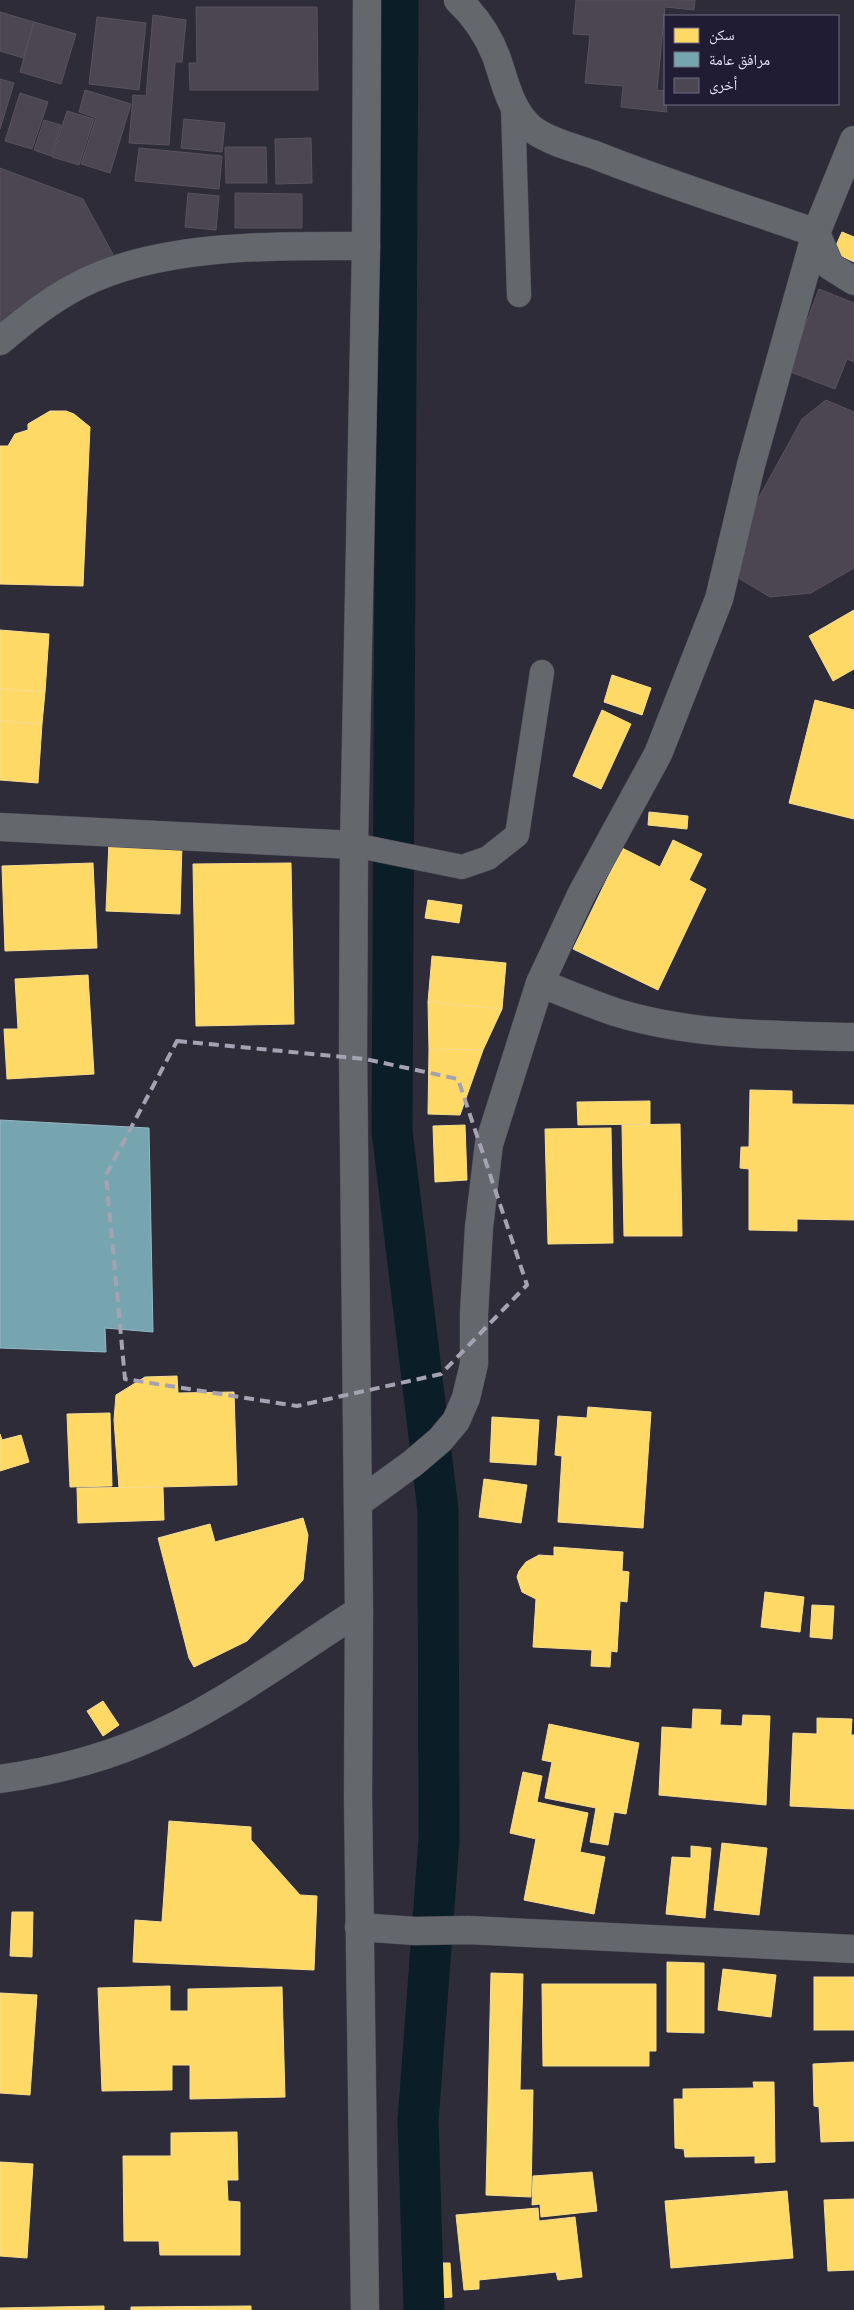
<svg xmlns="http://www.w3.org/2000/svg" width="854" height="2310" font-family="'Public Sans','Noto Naskh Arabic',sans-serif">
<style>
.homes{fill:#ffd966;stroke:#f7dc91}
.public{fill:#76a5af;stroke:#97b8c4}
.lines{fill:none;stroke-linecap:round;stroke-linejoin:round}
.canal{stroke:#0b1e27;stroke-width:41}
.building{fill:#4c4552;stroke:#58525d}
.service-casing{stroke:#4c4a56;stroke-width:25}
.minor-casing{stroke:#4c4a56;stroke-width:29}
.tertiary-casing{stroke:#4c4a56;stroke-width:29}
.service{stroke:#64676c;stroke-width:24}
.minor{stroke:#64676c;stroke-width:28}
.tertiary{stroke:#64676c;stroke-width:28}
.marked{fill:none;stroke:#a5a3b3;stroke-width:4;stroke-dasharray:10 6;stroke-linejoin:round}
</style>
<rect width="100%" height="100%" fill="#2e2c39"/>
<g class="homes">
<path d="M842 232 854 237V262L833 252Z"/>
<path d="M50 411H66L74 414 90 427 83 586 0 584V446H8L15 434 28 430V424Z"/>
<path d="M854 610V669L833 681 809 636Z"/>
<path d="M0 630 49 634 45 692 0 689Z"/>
<path d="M612 675 651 688 642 715 604 702Z"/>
<path d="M0 689 45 692 42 724 0 721Z"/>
<path d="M815 700 854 710V819L789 803Z"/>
<path d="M602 710 631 724 601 789 573 776Z"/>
<path d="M0 721 42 724 38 783 0 780Z"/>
<path d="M649 812 688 816 687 829 648 825Z"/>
<path d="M673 840 702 854 689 880 706 889 658 990 573 949 622 848 660 867Z"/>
<path d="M109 841 182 844 180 914 106 911Z"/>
<path d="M93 863 97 948 5 951 2 866Z"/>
<path d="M291 863 294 1024 196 1026 193 864Z"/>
<path d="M428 900 462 905 459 923 425 918Z"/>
<path d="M432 956 506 963 502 1009 428 1002Z"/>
<path d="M88 975 94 1074 7 1079 4 1029H18L15 979Z"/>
<path d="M428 1002 502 1009 483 1050 429 1049Z"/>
<path d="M429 1049 483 1050 460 1115 428 1114Z"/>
<path d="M750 1090 792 1091V1104L854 1105V1220L797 1219V1231L749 1230V1169L740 1168 741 1147H749Z"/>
<path d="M650 1101V1124L578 1125 577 1102Z"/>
<path d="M680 1124 682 1236H624L622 1125Z"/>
<path d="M465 1125 467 1180 435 1182 433 1126Z"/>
<path d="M611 1128 613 1243 548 1244 545 1129Z"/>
<path d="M177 1376 178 1393 234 1392 237 1485 119 1488 114 1420 116 1395 145 1377Z"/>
<path d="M588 1407 651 1412 643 1528 558 1522 562 1456 555 1455 558 1416 587 1418Z"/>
<path d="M110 1413 112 1486 70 1487 67 1414Z"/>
<path d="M492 1417 539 1420 536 1465 490 1462Z"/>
<path d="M0 1434 2 1440 21 1435 29 1462 0 1471Z"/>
<path d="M484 1479 527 1485 521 1523 479 1517Z"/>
<path d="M163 1487 164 1520 78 1523 77 1488Z"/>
<path d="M303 1518 308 1535 303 1580 247 1641 194 1667 189 1658 158 1538 210 1524 215 1542Z"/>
<path d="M554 1547 623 1552 622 1571 629 1572 627 1602 620 1601 617 1652 611 1651 610 1667 591 1666 592 1650 533 1647 536 1599 522 1592 517 1577 519 1571 526 1562 539 1555 554 1556Z"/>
<path d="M765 1592 804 1597 800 1632 761 1627Z"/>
<path d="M812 1605 834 1606 832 1639 810 1637Z"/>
<path d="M103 1701 119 1725 103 1736 87 1711Z"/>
<path d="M693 1709 721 1710 720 1725 742 1726 743 1715 770 1716 766 1805 659 1795 662 1727 692 1729Z"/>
<path d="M817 1718 852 1719 851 1735H854V1809L790 1806 793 1733 817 1734Z"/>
<path d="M549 1724 639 1743 626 1814 614 1812 608 1845 590 1842 596 1808 545 1798 552 1762 542 1760Z"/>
<path d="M523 1772 542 1776 537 1802 588 1813 580 1852 605 1857 594 1914 524 1900 536 1839 510 1833Z"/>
<path d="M169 1821 251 1827V1840L300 1895 317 1896 314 1970 133 1962 135 1920 162 1922Z"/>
<path d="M722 1843 767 1848 759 1915 714 1910Z"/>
<path d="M691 1846 711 1848 705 1918 666 1914 672 1857 691 1858Z"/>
<path d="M12 1912H33L32 1957 10 1956Z"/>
<path d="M667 1962 704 1963V2033L667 2032Z"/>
<path d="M723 1969 776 1975 771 2017 718 2010Z"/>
<path d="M491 1973 523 1974 520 2090H533L531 2197 486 2195Z"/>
<rect x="814" y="1977" width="40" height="53"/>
<path d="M542 1984H656V2051H649V2066H543Z"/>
<path d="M170 1986V2011H188V1989L282 1987 285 2097 190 2099V2065H172V2090L102 2091 98 1988Z"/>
<path d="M0 1993 37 1995 30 2095 0 2093Z"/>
<path d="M854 2062V2141L821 2142 819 2107 814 2106 813 2064Z"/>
<path d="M753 2082H774L775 2162 755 2163V2156L685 2157 684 2149 675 2148 674 2099H683V2089L754 2088Z"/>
<path d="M237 2132 238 2180H227L228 2201 240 2202V2255H160L159 2241H124L123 2156H171V2133Z"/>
<path d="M0 2162 33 2164 27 2258 0 2256Z"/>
<path d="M592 2172 597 2211 541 2217 540 2204 532 2205 533 2176Z"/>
<path d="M787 2191 793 2258 671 2268 665 2201Z"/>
<path d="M854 2199V2270L828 2271 824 2200Z"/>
<path d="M538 2208 539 2221 575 2217 582 2277 558 2280 556 2272 479 2280V2289L464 2290 456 2215Z"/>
<path d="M439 2263H450L452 2297 441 2298Z"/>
<path d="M104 2306V2310H0V2308Z"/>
<path d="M251 2306V2310H131V2307Z"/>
</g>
<path class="public" d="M0 1120 149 1128 153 1332 105 1328 106 1352 0 1348Z"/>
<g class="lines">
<path class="canal" d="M398 0 392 1131 438 1510 439 1840 418 2121 424 2310"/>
</g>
<g class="building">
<path d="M576 0H695L694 10 665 7 657 90 665 91 667 112 621 107 623 86 585 83 590 35 573 34Z"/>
<path d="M196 7H317L318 90H190L189 63H197Z"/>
<path d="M0 12 34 22 23 58 0 51Z"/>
<path d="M153 15 186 20 182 62H175L169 145 129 143 133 95 146 96Z"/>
<path d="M97 17 146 23 139 90 89 84Z"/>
<path d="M34 22 76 34 61 84 20 72Z"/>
<path d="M0 79 14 83 0 129Z"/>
<path d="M85 90 131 104 110 173 81 164 96 118 79 112Z"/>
<path d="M20 93 48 102 32 149 5 141Z"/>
<path d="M67 111 94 119 79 165 52 157Z"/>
<path d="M184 119 225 123 222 152 181 148Z"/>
<path d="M44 120 61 125 51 156 34 150Z"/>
<path d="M311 138 312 183 276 184 275 139Z"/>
<path d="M225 147H266L267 183H226Z"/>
<path d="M139 148 222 156 219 189 135 181Z"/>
<path d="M0 168 83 199 116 260 0 323Z"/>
<path d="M188 193 219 196 216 230 185 227Z"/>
<path d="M235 193 302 194V228H235Z"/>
<path d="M819 289 854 303V362L847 359 835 389 788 371Z"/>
<path d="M826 400 854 412V568L811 593 770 597 735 576 752 510 802 419Z"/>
</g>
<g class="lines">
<defs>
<g id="service">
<path d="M513 106 519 295"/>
<path d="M354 845 462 867 488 858 517 835 542 672"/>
</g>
<g id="minor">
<path d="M458 0C475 16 487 33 496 56 505 81 510 111 532 129 550 142 575 148 595 155 667 184 743 207 816 233L854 140"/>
<path d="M816 233 830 266 854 281"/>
<path d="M0 341C25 320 51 299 81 284 162 243 276 246 366 246"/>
<path d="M0 827 354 845"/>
<path d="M540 983C565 993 589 1003 615 1012 692 1036 774 1035 854 1037"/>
<path d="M358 1503 413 1463 440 1440 456 1421 466 1398 474 1364V1314L479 1227 489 1144 540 983 581 895 658 754 719 599 751 465 816 233"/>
<path d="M0 1779C48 1772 95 1761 140 1742 218 1710 288 1656 359 1611"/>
<path d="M359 1927 415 1931 468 1930 854 1949"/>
</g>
<path id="tertiary" d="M365 2310 358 1797 359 1611 353 1051 354 845 366 246 367 0"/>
</defs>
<use href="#service" class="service-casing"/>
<use href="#minor" class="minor-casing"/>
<use href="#tertiary" class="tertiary-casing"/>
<use href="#service" class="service"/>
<use href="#minor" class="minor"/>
<use href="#tertiary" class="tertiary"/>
</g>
<path class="marked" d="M177 1041 365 1059 458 1079 527 1285 441 1374 297 1406 125 1379 106 1175Z"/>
<rect x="664" y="15" width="175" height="90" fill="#201c34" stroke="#6f6c81"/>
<rect x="674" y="28" width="25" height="15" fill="#ffd966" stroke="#6f6c81"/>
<text x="709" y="40" font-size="15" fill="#e5e3f5">سكن</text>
<rect x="674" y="52" width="25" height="15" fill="#76a5af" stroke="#6f6c81"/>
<text x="709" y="65" font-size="15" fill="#e5e3f5">مرافق عامة</text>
<rect x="674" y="78" width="25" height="15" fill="#4c4552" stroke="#6f6c81"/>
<text x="709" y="90" font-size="15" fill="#e5e3f5">أخرى</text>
</svg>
